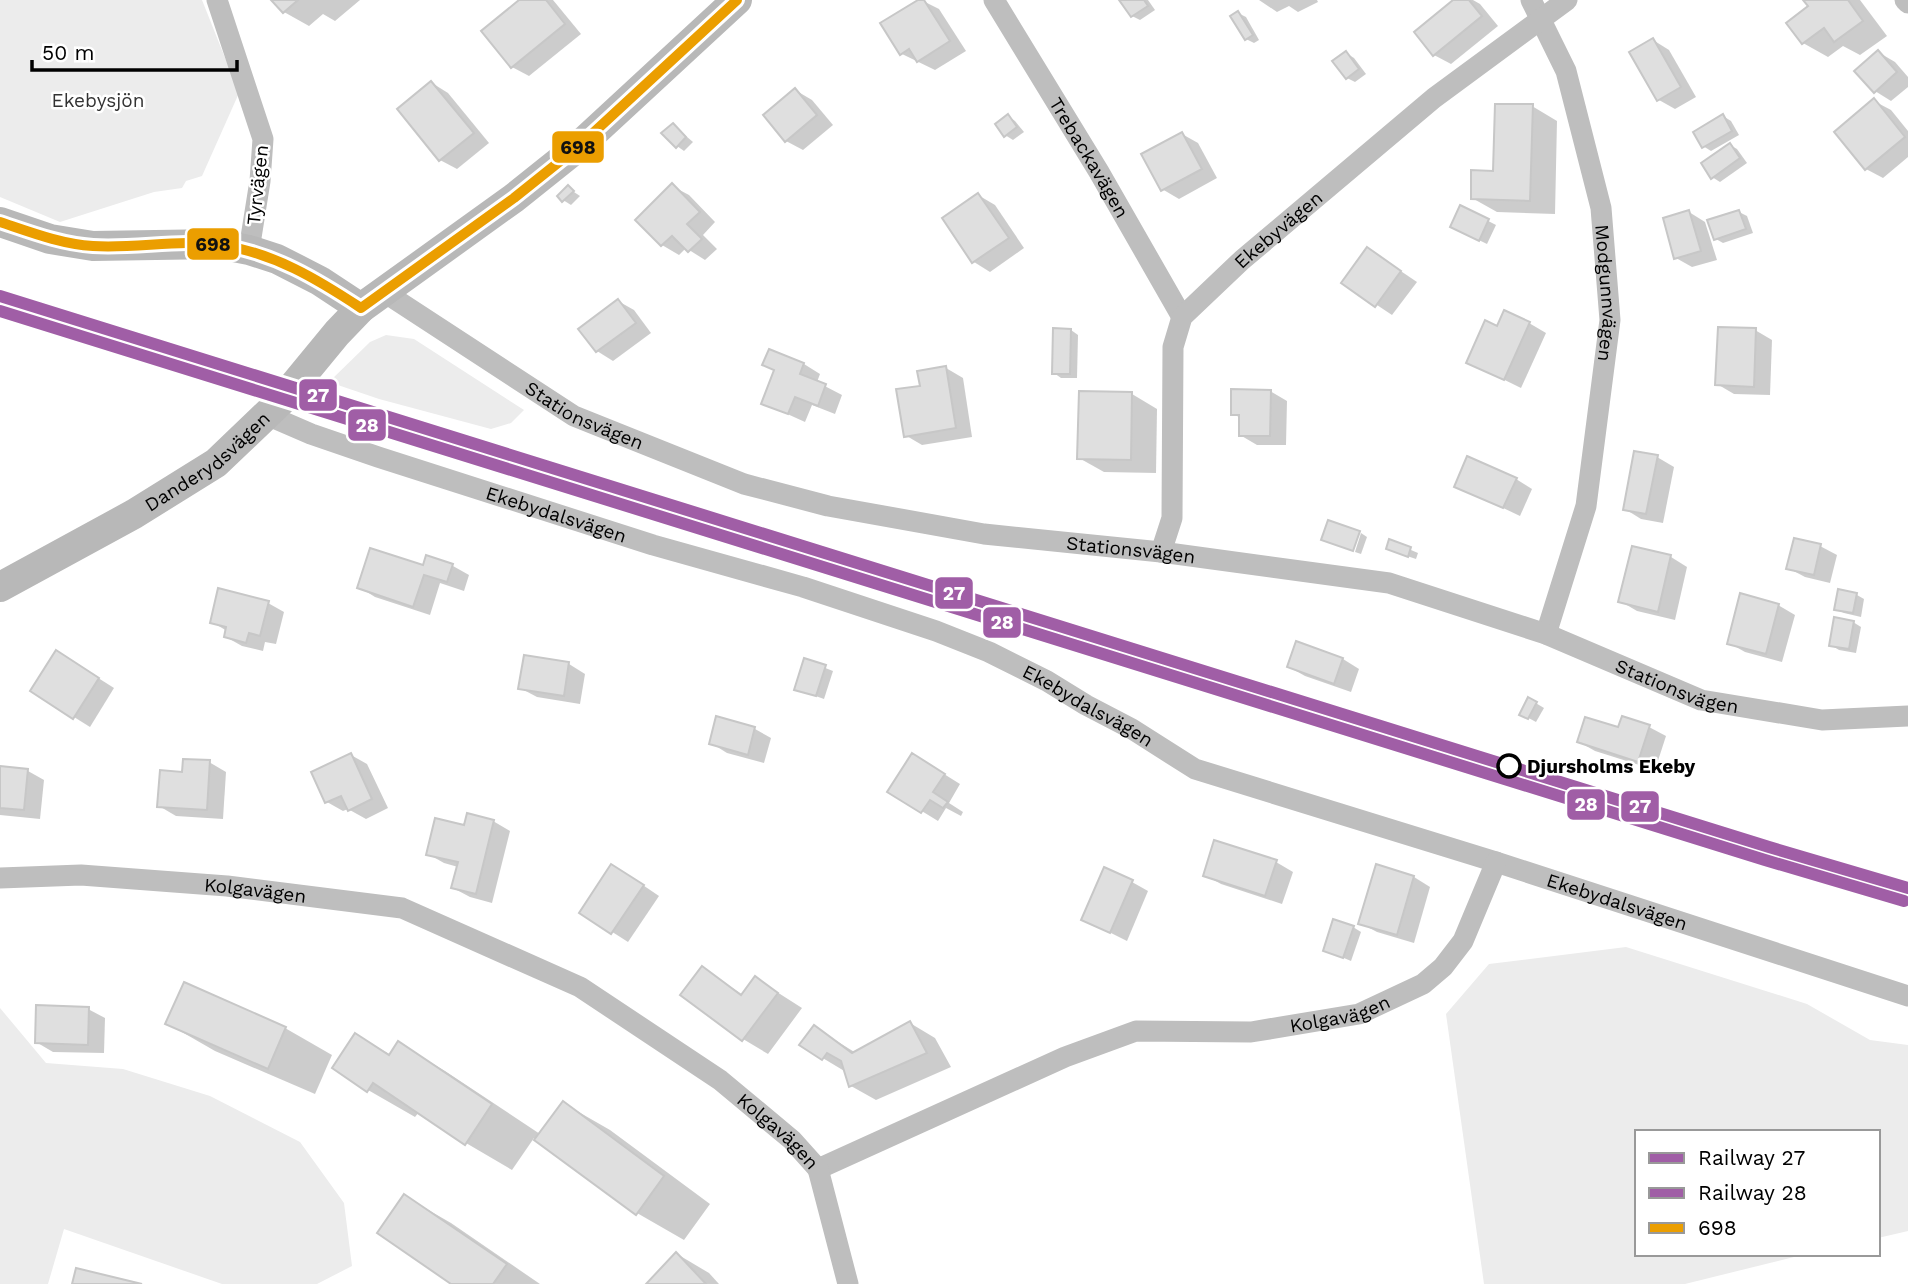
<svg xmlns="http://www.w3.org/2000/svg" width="1908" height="1284" font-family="'Work Sans',sans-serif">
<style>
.green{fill:#ececec}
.shadow{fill:#0003}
.building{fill:#dfdfdf;stroke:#c7c7c7;stroke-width:2}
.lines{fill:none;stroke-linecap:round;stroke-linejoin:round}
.street{stroke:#bebebe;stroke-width:21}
.secondary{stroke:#b8b8b8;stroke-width:30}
.bus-1-casing{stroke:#fff;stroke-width:16}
.bus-1{stroke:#eb9e00;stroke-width:10}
.rail-1-casing{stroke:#fff;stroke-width:18}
.rail-2-casing{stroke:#fff;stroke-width:18}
.rail-1{stroke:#a05ea6;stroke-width:12}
.rail-2{stroke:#a05ea6;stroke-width:12}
.stop-dot{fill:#fff;stroke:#000;stroke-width:3.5}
.labels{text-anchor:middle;stroke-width:5;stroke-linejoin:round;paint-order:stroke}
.park-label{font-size:19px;fill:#333;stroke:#fff}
.street-label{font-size:19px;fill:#000;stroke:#fff}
.stop-label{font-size:19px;font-weight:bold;fill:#000;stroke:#fff;text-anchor:start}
.line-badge{stroke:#fff;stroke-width:2.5}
.badge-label{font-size:19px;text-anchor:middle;font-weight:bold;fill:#fff}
.pale-badge-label{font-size:19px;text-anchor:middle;font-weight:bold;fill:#111}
</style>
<rect width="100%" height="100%" fill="#fff"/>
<g class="green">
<path d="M0 0H202L239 93 202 176 186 181 182 188 154 192 60 222 0 197Z"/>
<path d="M386 335 414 339 524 410 511 423 491 429 379 399 329 382 370 342Z"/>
<path d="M1626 947 1807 1004 1870 1040 1908 1045V1231L1878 1238V1132H1637V1254H1806L1685 1284H1484L1446 1014 1489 964Z"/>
<path d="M0 1008 46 1063 123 1069 210 1096 300 1142 344 1203 352 1266 317 1284H222L64 1229 48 1284H0Z"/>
</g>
<g class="shadow">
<path d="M274 0H360L335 21 323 14 309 26 284 12Z"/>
<path d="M522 0H553L581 34 529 76 512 67Z"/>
<path d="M921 0 939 9 966 51 935 70 902 54Z"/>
<path d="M1122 0H1148L1155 10 1140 20 1132 16Z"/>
<path d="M1259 0H1317L1318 2 1298 12 1289 6 1277 12Z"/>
<path d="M1456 0H1473L1480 4 1498 26 1451 64 1434 55Z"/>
<path d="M1805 0H1860L1887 36 1860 55 1843 46 1828 57 1803 43 1810 7Z"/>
<path d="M1238 13 1246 17 1259 40 1254 43 1246 39Z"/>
<path d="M1653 40 1669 50 1696 97 1675 109 1659 100Z"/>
<path d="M1878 52 1895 62 1908 77V87L1891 101 1875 91Z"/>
<path d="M1346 53 1354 58 1366 74 1355 82 1347 78Z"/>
<path d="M432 83 448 93 489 143 457 169 440 160Z"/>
<path d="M795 90 812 100 833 125 803 150 786 141Z"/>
<path d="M1874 101 1891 110 1908 131V157L1883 178 1866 169Z"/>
<path d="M1532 106 1557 121 1555 214 1497 212 1472 198 1495 172Z"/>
<path d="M1008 116 1015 121 1024 132 1013 140 1005 135Z"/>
<path d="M1723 116 1731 121 1739 135 1711 151 1703 146Z"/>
<path d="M673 125 693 142 684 151 677 146Z"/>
<path d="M1182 134 1198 143 1217 178 1179 199 1162 189Z"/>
<path d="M1730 145 1737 149 1747 163 1720 182 1712 177Z"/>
<path d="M672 186 689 195 715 222 703 235 717 249 705 260 686 248 679 255 662 245 638 220Z"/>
<path d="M568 188 580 196 571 205 563 200Z"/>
<path d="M978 195 995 205 1024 248 990 272 974 262 944 219Z"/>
<path d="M1461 207 1496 225 1487 244 1460 231Z"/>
<path d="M1689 212 1705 222 1717 260 1692 267 1676 258Z"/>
<path d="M1739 212 1747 216 1753 233 1723 243 1716 239Z"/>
<path d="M1368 249 1417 282 1392 315 1344 283Z"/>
<path d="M618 301 634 310 651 333 613 361 597 351Z"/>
<path d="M1529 323 1546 333 1521 388 1468 362 1498 328Z"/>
<path d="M1071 330 1078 335 1077 378H1061L1054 373Z"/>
<path d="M1755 330 1772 340 1770 395 1734 394 1717 384Z"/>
<path d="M770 351 804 364 820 374 817 382 842 395 835 414 812 405 805 422 763 403 775 371 765 365Z"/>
<path d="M946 368 963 378 972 437 922 445 905 435 922 387Z"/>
<path d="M1270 391 1287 401 1286 445H1257L1240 435 1241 418 1233 414Z"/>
<path d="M1132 394 1157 409 1156 473 1104 472 1079 458Z"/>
<path d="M1657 457 1674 467 1663 523 1641 519 1625 509Z"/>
<path d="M1516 479 1532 489 1520 516 1457 486Z"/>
<path d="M1361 533 1367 537 1361 554 1355 552Z"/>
<path d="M1390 541 1418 553 1416 559 1395 552Z"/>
<path d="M1820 546 1837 555 1830 583 1805 577 1788 568Z"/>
<path d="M1633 548 1671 557 1687 567 1675 620 1637 611 1620 601Z"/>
<path d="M427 558 453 566 469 575 464 591 440 583 430 615 375 597 359 587 424 568Z"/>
<path d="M1857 595 1864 599 1861 617 1844 613 1836 609Z"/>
<path d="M268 603 284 612 276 644 265 642 263 651 242 646 226 637 227 631 212 622Z"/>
<path d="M1778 605 1795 615 1782 662 1745 652 1729 643Z"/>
<path d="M1853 622 1861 627 1856 653 1839 650 1831 645Z"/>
<path d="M1297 643 1343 659 1359 669 1351 692 1305 676 1289 667Z"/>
<path d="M805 660 833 671 824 699 796 689Z"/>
<path d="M73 662 114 688 90 727 74 717Z"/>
<path d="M569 664 585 674 580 704 537 697 520 688Z"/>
<path d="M1529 699 1544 708 1536 722 1521 714Z"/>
<path d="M717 718 755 729 771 738 764 763 727 753 711 743Z"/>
<path d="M1649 727 1666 736 1655 770 1595 751 1579 742 1619 729Z"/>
<path d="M351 755 367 764 388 808 366 819 348 809 343 811 327 802Z"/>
<path d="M209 762 226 772 223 819 176 816 159 806Z"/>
<path d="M928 764 960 784 949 803 963 812 961 816 946 808 938 821 889 791Z"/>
<path d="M0 768 28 771 44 780 40 819 0 815Z"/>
<path d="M493 821 510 831 492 903 470 897 453 888 458 867 444 863 428 854 465 827Z"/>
<path d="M1276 862 1293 872 1282 904 1221 884 1205 875Z"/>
<path d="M628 875 659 896 628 942 581 912Z"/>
<path d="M1414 877 1430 887 1414 943 1377 932 1360 923Z"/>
<path d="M1132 882 1148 891 1127 941 1083 919Z"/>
<path d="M1353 927 1361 932 1351 961 1325 950Z"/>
<path d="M702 968 743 995 755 978 802 1008 768 1054 743 1039Z"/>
<path d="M88 1009 105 1018 104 1053 53 1052 36 1042Z"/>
<path d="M910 1023 935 1038 951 1067 876 1100 851 1086 846 1072 801 1045 814 1027 856 1053Z"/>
<path d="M168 1024 285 1028 332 1055 315 1094 215 1051Z"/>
<path d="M356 1035 391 1055 399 1044 445 1071 540 1134 563 1103 610 1130 710 1204 684 1240 637 1213 534 1138 512 1170 466 1143 419 1112 415 1117 368 1090Z"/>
<path d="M404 1196 451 1223 540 1284H454Z"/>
<path d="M677 1254 709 1273 719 1284H649Z"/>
</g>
<g class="building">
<path d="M271 0H298L283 13Z"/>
<path d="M519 0H546L565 24 511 68 481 31Z"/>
<path d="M918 0H924L950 41 917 62 909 49 900 55 880 23Z"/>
<path d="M1119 0H1144L1148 6 1131 17Z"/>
<path d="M1453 0H1469L1482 16 1433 56 1414 32Z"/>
<path d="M1803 0H1848L1863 21 1834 42 1824 28 1802 44 1786 23 1808 6Z"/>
<path d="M1238 11 1253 35 1245 40 1230 16Z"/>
<path d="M1653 38 1681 87 1657 101 1629 52Z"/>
<path d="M1878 50 1897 72 1874 93 1854 71Z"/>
<path d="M1346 51 1359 69 1346 79 1332 61Z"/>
<path d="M431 81 474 133 439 161 397 109Z"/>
<path d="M795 88 817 115 785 142 763 115Z"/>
<path d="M1874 98 1905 137 1865 170 1834 132Z"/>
<path d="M1495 104H1533L1530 201 1471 199V170L1493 171Z"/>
<path d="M1008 114 1017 127 1004 137 995 124Z"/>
<path d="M1723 114 1732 131 1702 148 1693 132Z"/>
<path d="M673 123 686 137 676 148 661 133Z"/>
<path d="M1182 132 1202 169 1161 191 1141 154Z"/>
<path d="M1730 143 1740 158 1711 179 1701 163Z"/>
<path d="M672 183 700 212 687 224 702 239 688 252 672 236 661 246 635 220Z"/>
<path d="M568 185 574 191 562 202 557 196Z"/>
<path d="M978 193 1009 238 972 263 942 218Z"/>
<path d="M1460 205 1489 219 1479 241 1450 227Z"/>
<path d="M1689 210 1701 251 1674 259 1663 218Z"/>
<path d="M1739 210 1746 229 1714 240 1707 220Z"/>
<path d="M1367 247 1401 271 1375 307 1341 283Z"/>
<path d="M618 299 636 323 596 352 578 329Z"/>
<path d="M1504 310 1530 322 1504 380 1466 363 1485 320 1497 326Z"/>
<path d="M1718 327 1756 328 1754 387 1715 385Z"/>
<path d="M1053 328 1071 329 1070 374H1052Z"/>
<path d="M769 349 804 363 800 374 826 384 818 406 795 397 788 414 761 404 774 370 762 365Z"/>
<path d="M946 366 956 428 904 437 896 389 920 386 917 371Z"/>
<path d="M1231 389 1271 390 1270 436H1239V415H1231Z"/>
<path d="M1079 391 1132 392 1131 460 1077 459Z"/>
<path d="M1634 451 1658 455 1646 514 1623 510Z"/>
<path d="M1467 456 1517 478 1503 508 1454 487Z"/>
<path d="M1328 520 1360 531 1353 551 1321 540Z"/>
<path d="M1794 538 1821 544 1814 575 1786 569Z"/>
<path d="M1389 539 1411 547 1408 557 1386 549Z"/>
<path d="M1632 546 1671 555 1658 612 1618 602Z"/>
<path d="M370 548 423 565 426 555 453 564 447 582 424 575 413 607 357 588Z"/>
<path d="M218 588 269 601 260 636 249 633 246 643 224 637 226 627 210 623Z"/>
<path d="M1838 589 1857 593 1853 613 1834 610Z"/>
<path d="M1740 593 1779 604 1766 654 1727 644Z"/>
<path d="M1834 617 1854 621 1849 649 1829 646Z"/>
<path d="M1296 641 1343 658 1334 684 1287 667Z"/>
<path d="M56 650 99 678 73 719 30 691Z"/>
<path d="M524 655 569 662 564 696 518 689Z"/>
<path d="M804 658 826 665 816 696 794 690Z"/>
<path d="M1528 697 1537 702 1528 719 1519 715Z"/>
<path d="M716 716 755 727 748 755 709 744Z"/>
<path d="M1622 716 1650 725 1638 762 1577 742 1585 717 1618 727Z"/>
<path d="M351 753 372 799 348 811 341 796 325 803 311 772Z"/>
<path d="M912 753 945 774 933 792 948 802 943 808 930 800 921 813 887 792Z"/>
<path d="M183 759 210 760 207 810 157 807 160 770 182 772Z"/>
<path d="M0 766 28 769 24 810 0 808Z"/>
<path d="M467 813 494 820 476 894 451 888 458 862 426 855 435 818 464 825Z"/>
<path d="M1214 840 1277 860 1265 896 1203 876Z"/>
<path d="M611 864 644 885 611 934 579 913Z"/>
<path d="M1376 864 1414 876 1397 935 1358 924Z"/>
<path d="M1104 867 1133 880 1110 933 1081 920Z"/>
<path d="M1333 919 1354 926 1343 958 1323 951Z"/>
<path d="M702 966 741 995 755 976 778 993 742 1041 680 995Z"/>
<path d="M184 982 286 1027 268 1069 165 1024Z"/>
<path d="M36 1005 89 1007 88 1045 35 1043Z"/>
<path d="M910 1021 927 1053 849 1087 841 1061 827 1053 822 1060 799 1045 814 1025 852 1053Z"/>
<path d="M355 1033 389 1055 398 1041 492 1104 465 1145 373 1083 367 1092 332 1068Z"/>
<path d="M563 1101 664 1176 636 1215 534 1140Z"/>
<path d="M404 1194 507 1264 493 1284H451L377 1233Z"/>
<path d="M676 1252 706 1284H646Z"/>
<path d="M76 1268 142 1284H72Z"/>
</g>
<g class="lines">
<g class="street">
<path d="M217 0 263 139 260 181 249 250"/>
<path id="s1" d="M994 0 1099 172 1182 317"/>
<path id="s2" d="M1531 0 1566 71 1601 208 1610 320 1586 506 1546 634"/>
<path d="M1905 0 1908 3"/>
<path id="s3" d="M384 292 574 416 744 484 828 506 984 534 1161 552 1389 583 1546 634 1701 700 1822 720 1908 716"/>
<path id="s4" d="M267 415 311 434 378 457 653 545 803 587 936 631 989 652 1047 681 1086 705 1132 729 1195 769 1496 862 1908 996"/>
<path id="s5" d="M1161 552 1172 518 1173 347 1182 317 1242 260 1434 98 1567 0"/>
<path id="s6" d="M0 878 81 875 227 886 402 908 580 987 720 1080 792 1140 818 1169 1065 1057 1136 1031 1251 1032 1359 1014 1423 984 1443 967 1463 941 1496 862"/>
<path d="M818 1169 848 1284"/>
</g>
<g class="secondary">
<path d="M0 222 50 239 93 246 218 244 249 250 277 259 320 281 361 308"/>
<path id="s7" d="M0 587 134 514 216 463 281 401 337 333 361 308 514 198 579 146 737 0"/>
</g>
<defs>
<path id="bus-1" d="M0 222C30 232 61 244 93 246 133 249 182 239 221 245 274 253 317 279 361 308L514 198 579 146 737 0"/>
</defs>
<use href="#bus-1" class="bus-1-casing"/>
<use href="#bus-1" class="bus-1"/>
<defs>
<path id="rail-1" d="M0 296 1769 847 1908 888"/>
<path id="rail-2" d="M0 311 1765 860 1904 901"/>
</defs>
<use href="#rail-1" class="rail-1-casing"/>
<use href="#rail-2" class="rail-2-casing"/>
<use href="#rail-1" class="rail-1"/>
<use href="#rail-2" class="rail-2"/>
</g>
<circle class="stop-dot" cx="1509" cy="766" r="11"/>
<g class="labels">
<g class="park-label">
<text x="98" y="107">Ekebysjön</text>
</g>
<g class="street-label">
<text dy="7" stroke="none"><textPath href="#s1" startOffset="184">Trebackavägen</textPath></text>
<text transform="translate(257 185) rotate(-84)" y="7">Tyrvägen</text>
<text dy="7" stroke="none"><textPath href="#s5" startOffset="368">Ekebyvägen</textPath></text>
<text dy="7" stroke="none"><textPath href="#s2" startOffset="306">Modgunnvägen</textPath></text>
<text dy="7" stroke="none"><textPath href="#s3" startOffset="236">Stationsvägen</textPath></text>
<text dy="7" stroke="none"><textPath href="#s7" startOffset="243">Danderydsvägen</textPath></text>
<text dy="7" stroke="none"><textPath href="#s4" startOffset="306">Ekebydalsvägen</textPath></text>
<text dy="7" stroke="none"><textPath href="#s3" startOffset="803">Stationsvägen</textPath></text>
<text dy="7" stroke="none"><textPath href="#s3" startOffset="1370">Stationsvägen</textPath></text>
<text dy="7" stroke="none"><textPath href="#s4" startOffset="873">Ekebydalsvägen</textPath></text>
<text dy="7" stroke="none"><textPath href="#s6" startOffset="256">Kolgavägen</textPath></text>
<text dy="7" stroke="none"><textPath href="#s4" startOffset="1440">Ekebydalsvägen</textPath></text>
<text dy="7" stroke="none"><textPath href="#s6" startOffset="1452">Kolgavägen</textPath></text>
<text dy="7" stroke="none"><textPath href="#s6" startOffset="844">Kolgavägen</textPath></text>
</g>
<g class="stop-label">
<text x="1527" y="773">Djursholms Ekeby</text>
</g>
</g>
<g class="line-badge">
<rect x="551" y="130" width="54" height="34" rx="7" fill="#eb9e00"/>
<rect x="186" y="227" width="54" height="34" rx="7" fill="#eb9e00"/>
<rect x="298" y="378" width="40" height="34" rx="7" fill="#a05ea6"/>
<rect x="347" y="408" width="40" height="34" rx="7" fill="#a05ea6"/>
<rect x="934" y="576" width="40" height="34" rx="7" fill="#a05ea6"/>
<rect x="982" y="606" width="40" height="33" rx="7" fill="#a05ea6"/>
<rect x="1566" y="788" width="40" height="33" rx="7" fill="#a05ea6"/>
<rect x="1620" y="790" width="40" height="33" rx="7" fill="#a05ea6"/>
</g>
<g class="badge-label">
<text x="318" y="402">27</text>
<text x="367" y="432">28</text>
<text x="954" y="600">27</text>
<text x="1002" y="629">28</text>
<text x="1586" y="811">28</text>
<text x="1640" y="813">27</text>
</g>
<g class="pale-badge-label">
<text x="578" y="154">698</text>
<text x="213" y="251">698</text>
</g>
<rect x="1635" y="1130" width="245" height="126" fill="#ffffff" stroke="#999999" stroke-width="2"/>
<rect x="1649" y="1153" width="35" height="10" fill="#a05ea6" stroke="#999999" stroke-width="2"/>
<text x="1698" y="1165" font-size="21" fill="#000000">Railway 27</text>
<rect x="1649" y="1188" width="35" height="10" fill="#a05ea6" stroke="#999999" stroke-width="2"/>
<text x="1698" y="1200" font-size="21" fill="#000000">Railway 28</text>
<rect x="1649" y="1223" width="35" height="10" fill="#eb9e00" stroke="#999999" stroke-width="2"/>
<text x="1698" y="1235" font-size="21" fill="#000000">698</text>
<path d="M32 60v10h205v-10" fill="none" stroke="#000000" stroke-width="3.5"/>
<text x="42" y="60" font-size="21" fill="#000000" stroke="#ffffff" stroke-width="5" paint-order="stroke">50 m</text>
</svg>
